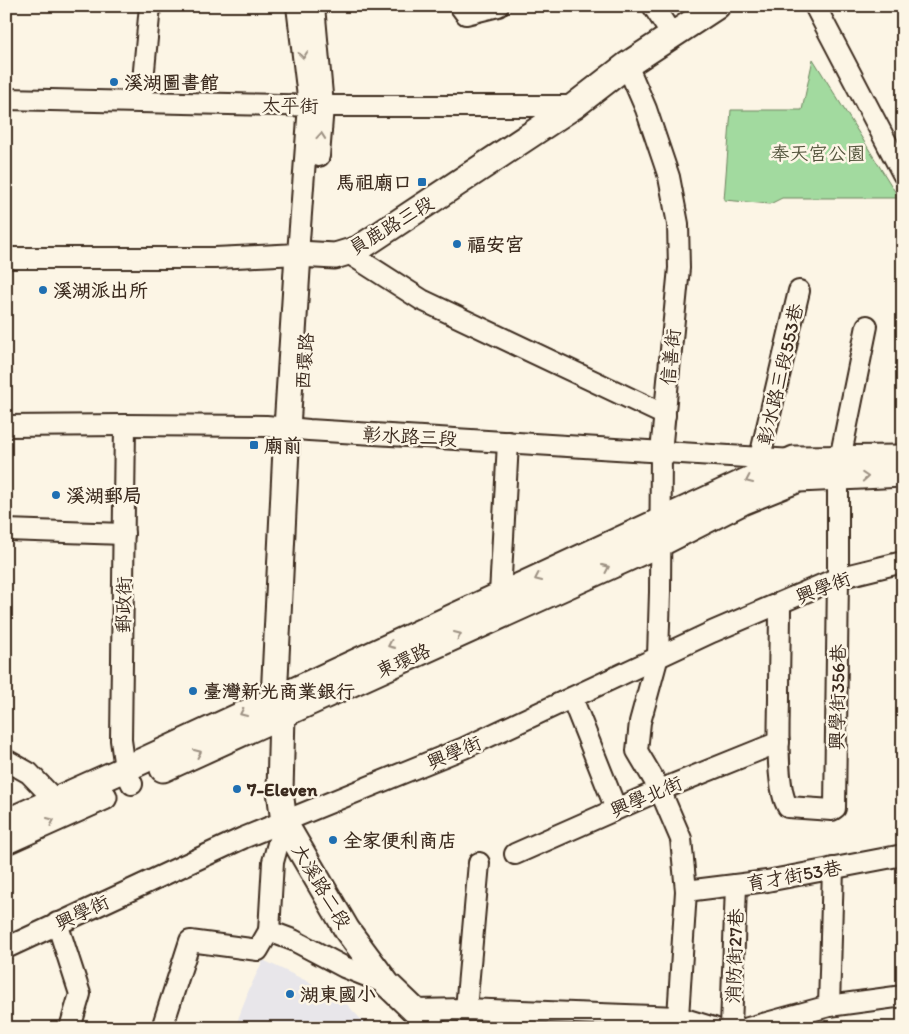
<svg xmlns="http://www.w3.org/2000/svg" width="909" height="1034" font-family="Itim,'LXGW WenKai TC',sans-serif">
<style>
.built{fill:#e8e6ea}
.green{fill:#a2da9f;stroke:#6e825e}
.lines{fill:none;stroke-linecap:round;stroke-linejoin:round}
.minor-casing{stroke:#3b2a1e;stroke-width:24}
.major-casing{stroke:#3b2a1e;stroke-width:29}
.minor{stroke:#fcf5e5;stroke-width:20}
.major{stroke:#fcf5e5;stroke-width:25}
.oneway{stroke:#9c9082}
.poi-dot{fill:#1f6fb2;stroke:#fcf5e5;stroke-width:2}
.labels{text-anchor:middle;stroke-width:5;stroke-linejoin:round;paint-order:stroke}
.poi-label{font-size:19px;font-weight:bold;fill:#3b2a1e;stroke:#fcf5e5;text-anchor:start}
.street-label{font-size:19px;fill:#3b2a1e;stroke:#fcf5e5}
.park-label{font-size:19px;fill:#55563e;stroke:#fcf5e5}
</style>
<rect width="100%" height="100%" fill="#fcf5e5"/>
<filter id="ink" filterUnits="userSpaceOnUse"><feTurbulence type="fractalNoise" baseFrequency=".02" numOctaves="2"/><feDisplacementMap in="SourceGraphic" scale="10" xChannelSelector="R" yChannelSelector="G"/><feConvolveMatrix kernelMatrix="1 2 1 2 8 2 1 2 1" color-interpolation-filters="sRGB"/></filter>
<g filter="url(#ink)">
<path class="built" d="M263 960 340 997 369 1028H235L248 992Z"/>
<path class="green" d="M813 59 899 198H782L770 204 724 200 731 110H802Z"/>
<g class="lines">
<defs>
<g id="minor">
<path d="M314 6 323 106 319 156"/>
<path d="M460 6 466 14 498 6"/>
<path d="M653 6 672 35"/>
<path d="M815 6 903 174"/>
<path d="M627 65 646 109 669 177 678 224 679 268 661 452 660 592 658 656 640 722 637 751 660 790 681 839 686 891 678 1017"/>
<path d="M6 99 323 106H574"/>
<path d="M141 102 150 6"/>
<path d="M347 252 422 300 665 415"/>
<path d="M6 258H215L298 254 309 105 297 6"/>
<path d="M125 425 121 740 125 769 132 784"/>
<path d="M6 426 125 425 266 426 309 430 794 460"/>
<path d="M760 457 799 291"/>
<path d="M840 459 867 326"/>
<path d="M6 530 124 534"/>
<path d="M500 595 508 442"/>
<path d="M780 604C780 635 779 666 779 697 779 721 775 788 788 807L832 810 835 808 838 578V478"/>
<path d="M572 698 616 809"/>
<path d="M6 760 29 773 55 800"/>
<path d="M284 822 273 862 269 931 293 940 344 967 387 984"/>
<path d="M515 854 660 790 779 742"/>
<path d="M686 891 767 881 903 855"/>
<path d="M57 923 80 994 70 1028"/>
<path d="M6 948 243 838 464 748 712 632 838 578 903 562"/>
<path d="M829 1006 833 868"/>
<path d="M466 1009 479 863"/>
<path d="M414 1010 466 1009 678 1017 714 1028"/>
<path d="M162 1028 190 941 258 950 269 931"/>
<path d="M731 1028 736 885"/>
<path d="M748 1028 829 1006 903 996"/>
</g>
<g id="major">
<path d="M284 701 282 715 280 791 284 822 347 930 387 984 433 1028"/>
<path d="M280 711 274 699 287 428 298 254 335 256 358 249 574 106 627 65 717 6"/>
<path d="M163 769 661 543 742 502 799 479 903 474"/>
<path d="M6 822 125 769 794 459 903 458"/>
<path d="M6 841 104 797"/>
</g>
</defs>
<use href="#minor" class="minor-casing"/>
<use href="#major" class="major-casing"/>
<use href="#minor" class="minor"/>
<use href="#major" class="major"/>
</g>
<defs><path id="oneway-chevron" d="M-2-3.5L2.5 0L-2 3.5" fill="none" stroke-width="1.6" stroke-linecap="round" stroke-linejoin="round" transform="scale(1.25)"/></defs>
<g class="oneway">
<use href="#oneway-chevron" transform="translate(303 55) rotate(84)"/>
<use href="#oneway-chevron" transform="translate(321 136) rotate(-85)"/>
<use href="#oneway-chevron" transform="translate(865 477) rotate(-4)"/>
<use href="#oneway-chevron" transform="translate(749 480) rotate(155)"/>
<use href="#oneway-chevron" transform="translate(606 568) rotate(-24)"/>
<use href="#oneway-chevron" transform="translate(538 578) rotate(155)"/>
<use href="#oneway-chevron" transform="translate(458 635) rotate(-24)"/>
<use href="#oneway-chevron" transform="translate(391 645) rotate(155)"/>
<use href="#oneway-chevron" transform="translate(243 713) rotate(155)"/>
<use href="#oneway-chevron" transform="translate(198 753) rotate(-24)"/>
<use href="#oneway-chevron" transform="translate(51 821) rotate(-24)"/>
</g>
</g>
<g class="poi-dot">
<circle cx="114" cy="82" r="5"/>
<rect x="417" y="177" width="10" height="10" rx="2.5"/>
<circle cx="457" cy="244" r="5"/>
<circle cx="43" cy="290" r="5"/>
<rect x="249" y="440" width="10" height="10" rx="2.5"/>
<circle cx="56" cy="495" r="5"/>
<circle cx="193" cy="691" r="5"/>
<circle cx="237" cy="789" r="5"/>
<circle cx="333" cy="840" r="5"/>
<circle cx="290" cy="994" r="5"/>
</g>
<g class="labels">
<g class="poi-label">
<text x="124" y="89">溪湖圖書館</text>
<text x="412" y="189" text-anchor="end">馬祖廟口</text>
<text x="467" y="251">福安宮</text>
<text x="53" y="297">溪湖派出所</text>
<text x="264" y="452">廟前</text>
<text x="66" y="502">溪湖郵局</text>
<text x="203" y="698">臺灣新光商業銀行</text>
<text x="247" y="796">7-Eleven</text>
<text x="343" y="847">全家便利商店</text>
<text x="300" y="1001">湖東國小</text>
</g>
<g class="street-label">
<text transform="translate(290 105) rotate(1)" y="7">太平街</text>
<text transform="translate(391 225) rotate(-31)" y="7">員鹿路三段</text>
<text transform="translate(670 357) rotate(-84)" y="7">信善街</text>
<text transform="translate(304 361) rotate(-86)" y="7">西環路</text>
<text transform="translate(780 374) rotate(-77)" y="7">彰水路三段553巷</text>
<text transform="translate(410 436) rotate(3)" y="7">彰水路三段</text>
<text transform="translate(823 587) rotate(-21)" y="7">興學街</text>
<text transform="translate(123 605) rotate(-89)" y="7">郵政街</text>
<text transform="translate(403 660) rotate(-24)" y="7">東環路</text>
<text transform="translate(837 697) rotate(-89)" y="7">興學街356巷</text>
<text transform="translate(454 752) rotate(-23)" y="7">興學街</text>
<text transform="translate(646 796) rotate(-23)" y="7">興學北街</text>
<text transform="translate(794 875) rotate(-10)" y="7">育才街53巷</text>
<text transform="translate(322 886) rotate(59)" y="7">大溪路二段</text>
<text transform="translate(82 912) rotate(-25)" y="7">興學街</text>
<text transform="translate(734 956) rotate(-88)" y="7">消防街27巷</text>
</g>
<g class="park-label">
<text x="818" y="160">奉天宮公園</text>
</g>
</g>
<rect width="909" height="1034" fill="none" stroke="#fcf5e5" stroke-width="25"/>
<rect x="12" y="12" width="884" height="1009" fill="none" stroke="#3b2a1e" stroke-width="2" filter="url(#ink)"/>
</svg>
